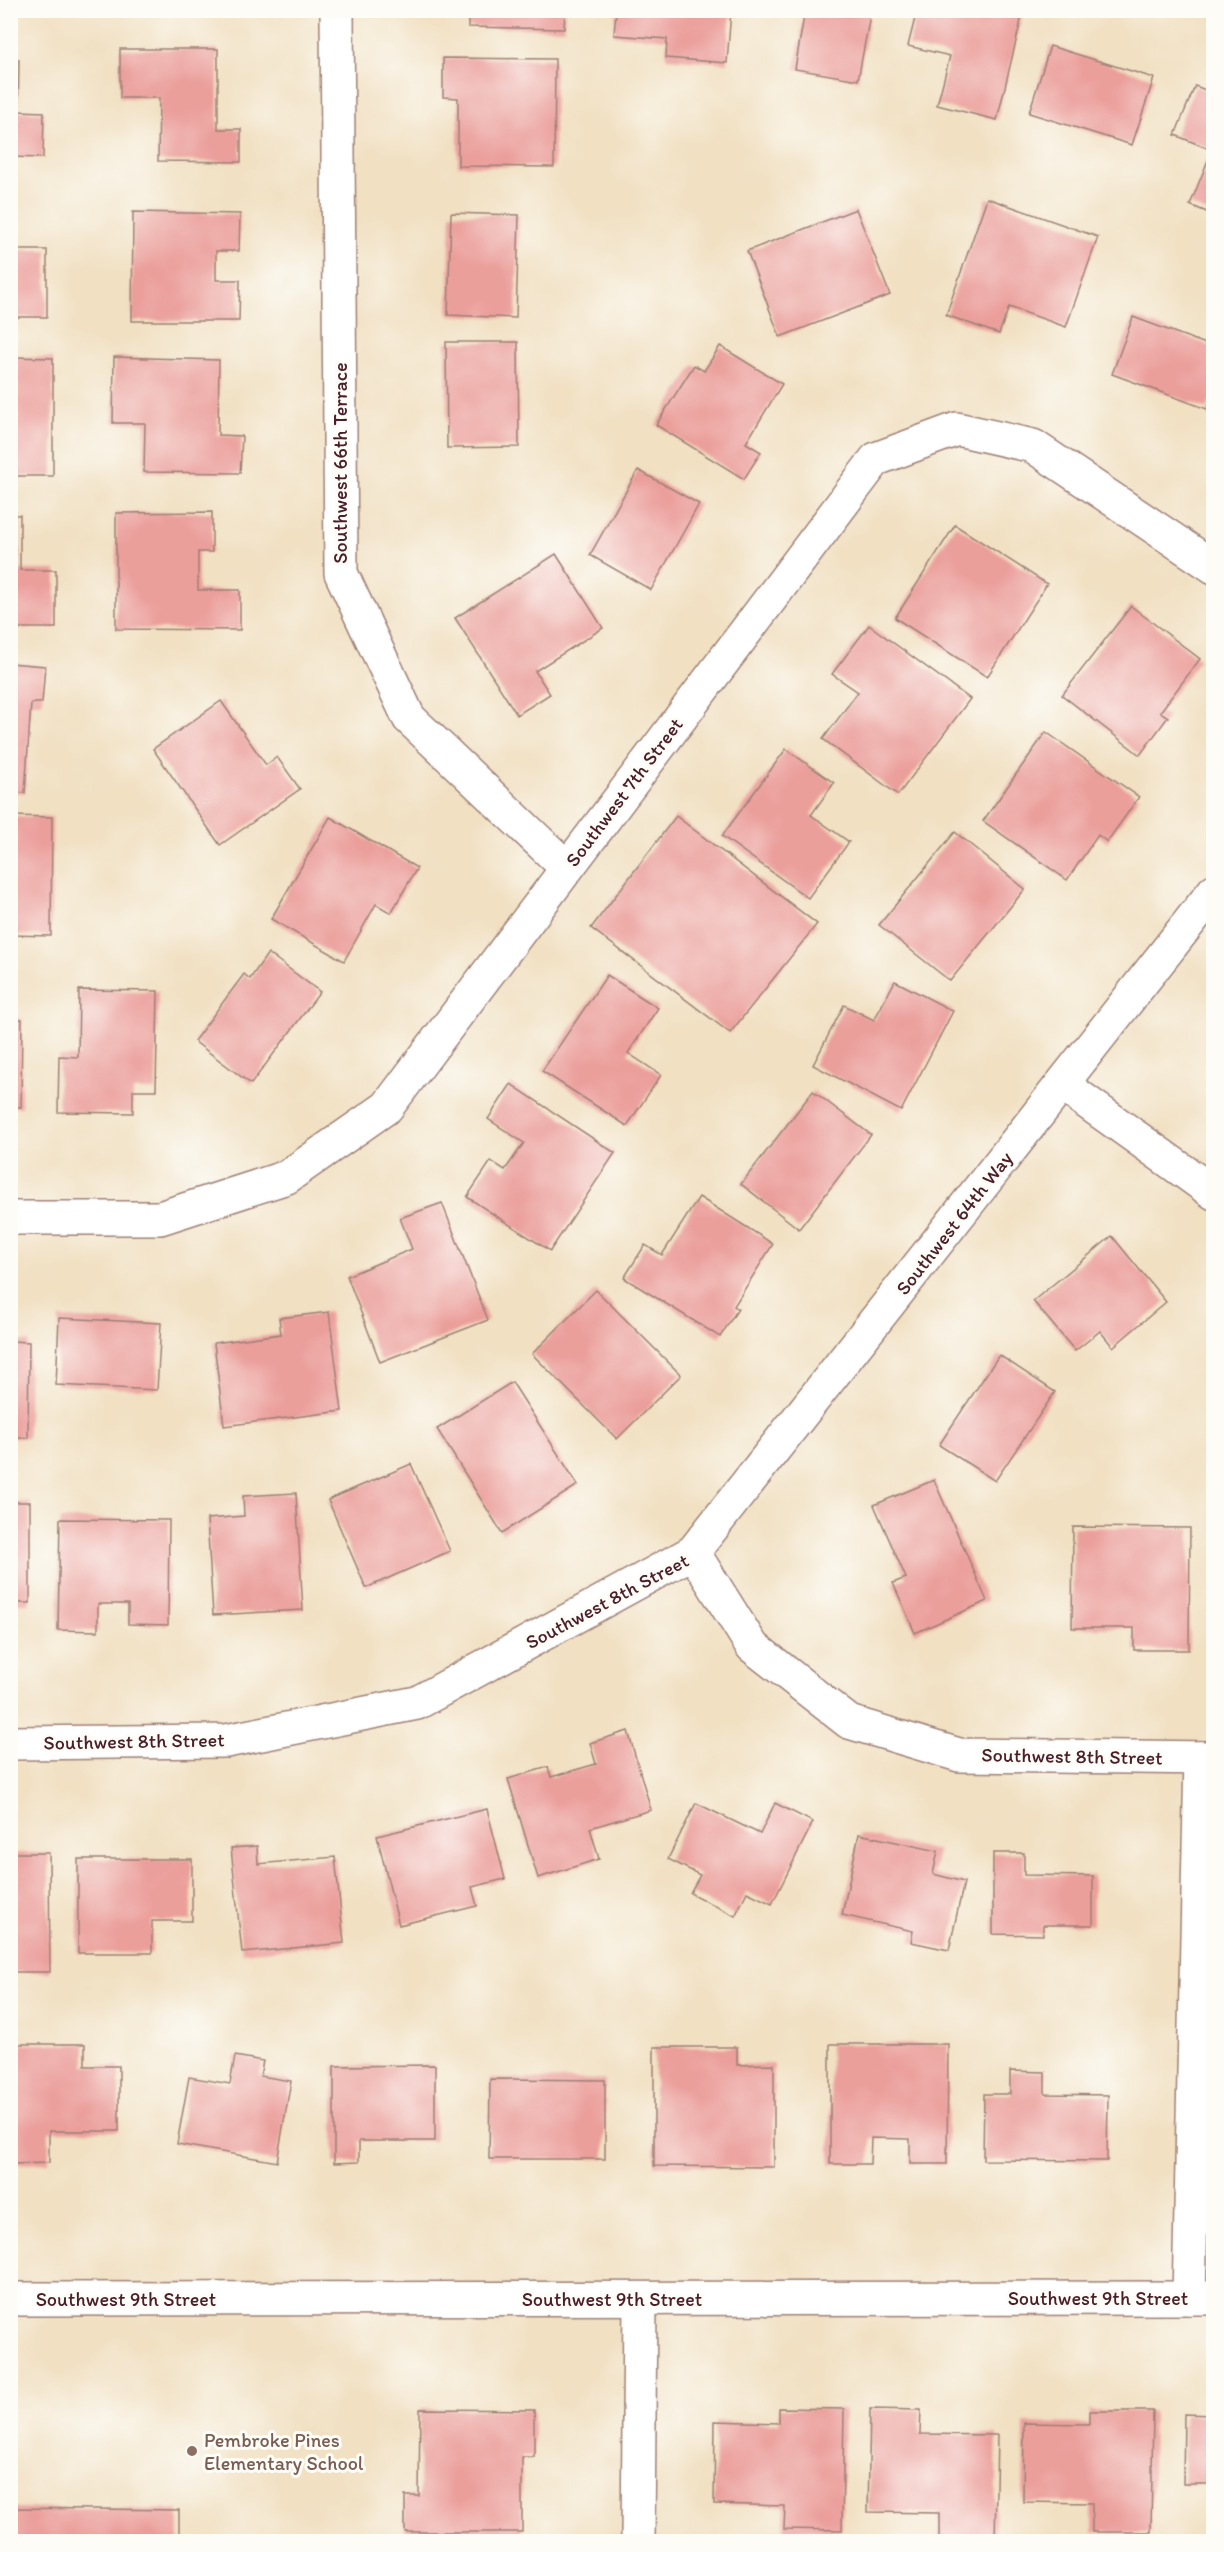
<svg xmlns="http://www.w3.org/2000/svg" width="1224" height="2552" font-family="Itim,sans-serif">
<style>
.building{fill:#eb9f9b}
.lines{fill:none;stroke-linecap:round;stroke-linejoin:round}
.minor-casing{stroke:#9e8076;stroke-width:36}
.minor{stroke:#fff;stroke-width:33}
.education-dot{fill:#8d6e63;stroke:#fdfcf7;stroke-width:2}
.labels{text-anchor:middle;stroke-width:6;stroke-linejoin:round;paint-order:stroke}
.street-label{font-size:20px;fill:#4a1f2b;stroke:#fdfcf7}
.education-label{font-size:20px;fill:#785e54;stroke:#fdfcf7;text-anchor:start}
</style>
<rect width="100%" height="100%" fill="#fdfcf7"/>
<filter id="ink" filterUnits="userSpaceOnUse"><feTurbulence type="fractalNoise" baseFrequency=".0167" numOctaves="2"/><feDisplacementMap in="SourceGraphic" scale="12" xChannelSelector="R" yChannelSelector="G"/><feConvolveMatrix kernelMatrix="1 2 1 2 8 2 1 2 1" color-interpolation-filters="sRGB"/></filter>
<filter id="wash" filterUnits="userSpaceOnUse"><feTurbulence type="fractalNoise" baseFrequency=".008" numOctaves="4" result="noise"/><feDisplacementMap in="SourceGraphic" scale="24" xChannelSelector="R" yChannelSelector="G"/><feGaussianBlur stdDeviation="1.35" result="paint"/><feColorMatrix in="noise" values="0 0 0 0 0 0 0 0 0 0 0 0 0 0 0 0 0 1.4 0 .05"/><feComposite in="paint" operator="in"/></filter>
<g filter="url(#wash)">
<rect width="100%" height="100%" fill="#f1e0c2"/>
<g id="blocks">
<g class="building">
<path d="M468 10H565L564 29 468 27Z"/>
<path d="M616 10H731L727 63 666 58 667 39 614 35Z"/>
<path d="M805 10H871L858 80 795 69Z"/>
<path d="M917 10 1023 12 997 120 937 105 950 56 908 46Z"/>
<path d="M1050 46 1154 78 1132 145 1029 113Z"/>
<path d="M120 49H218V129H241V162L158 161 159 98H120Z"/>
<path d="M443 58 555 59 554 167 458 166V98L443 97Z"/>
<path d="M10 60H19L18 111 44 112 43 158 10 157Z"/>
<path d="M1195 86 1214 93V215L1190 205 1212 150 1175 135Z"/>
<path d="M987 198 1098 237 1066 327 1009 307 999 334 946 315Z"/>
<path d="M856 209 890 295 780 337 747 251Z"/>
<path d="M133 212 240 214 239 251H216V280H240L239 321H132Z"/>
<path d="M451 213 519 215 516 318 448 315Z"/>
<rect x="10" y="250" width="37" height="67"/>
<path d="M1133 317 1214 347V392L1207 409 1112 374Z"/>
<path d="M446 342H518L519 447 447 448Z"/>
<path d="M720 346 782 384 746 443 761 452 744 479 656 425 694 365 704 371Z"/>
<path d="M10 357 53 358V476H10Z"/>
<path d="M114 357 219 360 218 435 242 436 240 473 144 472 145 423H113Z"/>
<path d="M638 470 699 504 651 590 590 555Z"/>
<path d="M212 512V552H198V590H240V630L116 629V513Z"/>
<path d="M10 515H20V570H56V628H10Z"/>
<path d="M955 525 1047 584 987 677 895 618Z"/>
<path d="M556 554 603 628 535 671 550 694 517 715 455 618Z"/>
<path d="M1131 606 1200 659 1160 712 1168 717 1140 755 1062 695Z"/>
<path d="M869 625 970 699 898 795 823 739 858 692 832 674Z"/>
<path d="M10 663 45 666 42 703H31L25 793 10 792Z"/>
<path d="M221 701 266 765 277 757 300 789 220 845 153 749Z"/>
<path d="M1046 732 1139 797 1107 842 1098 835 1067 880 983 821Z"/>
<path d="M786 749 834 783 811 815 849 842 808 898 722 836Z"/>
<path d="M10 816 52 817 51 936 10 935Z"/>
<path d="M676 816 817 924 730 1033 591 928Z"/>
<path d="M330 817 417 868 391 913 376 904 344 961 271 919Z"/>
<path d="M955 832 1025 889 950 981 879 925Z"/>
<path d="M268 953 320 992 251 1084 194 1041 244 974 250 979Z"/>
<path d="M607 975 658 1008 628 1053 661 1075 627 1126 542 1071Z"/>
<path d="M895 981 953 1011 901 1111 813 1065 844 1005 874 1020Z"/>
<path d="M79 990 158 991 156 1090H133V1113L58 1112 59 1056 78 1057Z"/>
<path d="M10 1019H22L21 1107H10Z"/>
<path d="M511 1084 615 1153 550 1251 467 1197 491 1161 505 1170 524 1143 488 1119Z"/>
<path d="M813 1091 871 1135 799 1229 741 1184Z"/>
<path d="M699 1197 773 1244 734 1306 738 1309 720 1337 624 1278 645 1245 662 1255Z"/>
<path d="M442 1203 488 1320 380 1362 347 1276 412 1249 400 1218Z"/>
<path d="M1112 1236 1166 1302 1113 1347 1100 1331 1075 1351 1033 1301Z"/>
<path d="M596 1290 681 1375 617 1439 532 1354Z"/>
<path d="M329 1312 342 1411 224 1426 214 1343 281 1334 279 1318Z"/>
<path d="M59 1318 161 1323 157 1390 56 1385Z"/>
<path d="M10 1341 29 1342 28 1438H10Z"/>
<path d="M999 1355 1055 1392 995 1481 939 1445Z"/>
<path d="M512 1382 578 1485 502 1533 437 1429Z"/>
<path d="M411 1464 450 1551 366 1588 328 1500Z"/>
<path d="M934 1480 987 1601 915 1633 893 1583 906 1578 874 1505Z"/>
<path d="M296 1493 303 1610 213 1615 207 1519 244 1516 243 1496Z"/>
<rect x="10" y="1502" width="20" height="101"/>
<path d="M60 1519 169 1520 168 1625 128 1624V1604H98V1631L58 1630Z"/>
<path d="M1073 1527 1190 1528 1189 1650H1134V1628H1072Z"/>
<path d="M628 1731 651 1810 590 1828 599 1859 538 1878 508 1779 548 1767 551 1777 596 1764 590 1743Z"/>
<path d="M696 1803 760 1834 775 1803 813 1822 772 1904 747 1892 735 1916 690 1893 700 1875 668 1859Z"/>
<path d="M487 1809 505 1879 472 1887 477 1906 399 1925 377 1836Z"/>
<path d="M859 1834 938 1851 933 1874 964 1882 949 1950 911 1942 913 1931 842 1915Z"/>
<path d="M257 1846 258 1864 335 1857 344 1943 242 1953 231 1848Z"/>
<path d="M11 1853H49L50 1972H10Z"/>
<path d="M993 1853H1024V1875L1093 1876V1925H1043V1935L993 1934Z"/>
<path d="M78 1859H192V1921H152V1953H78Z"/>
<path d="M10 2044H85V2066H119V2131H49V2163L10 2164Z"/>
<path d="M830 2044H948L947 2164H910V2139L871 2138 870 2164H830Z"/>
<path d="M654 2047H737V2065L774 2064V2167L654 2166Z"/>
<path d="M235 2056 263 2061 260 2076 291 2081 277 2162 177 2144 189 2077 230 2084Z"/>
<path d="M435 2065V2141H359V2162L334 2163V2066Z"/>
<path d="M1010 2071 1045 2072V2094L1108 2095 1107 2161 983 2160 984 2094H1010Z"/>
<path d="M490 2079 605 2080V2159H489Z"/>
<path d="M779 2408 844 2409 842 2530 784 2529 785 2506 714 2504 715 2421 779 2423Z"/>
<path d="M420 2409 534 2410V2457H522V2532H405V2496H419Z"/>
<path d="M870 2409 921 2410 920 2434 997 2435 995 2542H939V2513L868 2512Z"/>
<path d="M1089 2411H1153L1151 2532H1092V2503L1023 2502 1024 2423 1089 2424Z"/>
<path d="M1184 2414 1214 2415V2484H1183Z"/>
<path d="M10 2508 179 2510V2542H10Z"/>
</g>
</g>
</g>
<g filter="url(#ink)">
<use href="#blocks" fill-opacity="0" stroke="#9e8076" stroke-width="1.5"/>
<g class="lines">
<defs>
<g id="minor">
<path d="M337 10 341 573 409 718 567 868"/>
<path d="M1063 1085 1214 1193"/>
<path d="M10 1218H160L287 1177 387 1107 876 459 957 429 1033 446 1214 567"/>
<path d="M693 1552 1214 891"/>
<path d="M10 1743 226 1741 417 1703 693 1552 752 1646 849 1722 959 1755 1214 1758"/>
<path d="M1189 2298 1201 1758"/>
<path d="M10 2299 1214 2298"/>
<path d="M638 2542 640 2299"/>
</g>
</defs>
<use href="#minor" class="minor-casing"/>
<use href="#minor" class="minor"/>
</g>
</g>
<circle class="education-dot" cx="192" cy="2451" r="6"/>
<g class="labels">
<g class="street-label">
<text transform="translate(340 463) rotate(-90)" y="7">Southwest 66th Terrace</text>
<text transform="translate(624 792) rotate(-53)" y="7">Southwest 7th Street</text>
<text transform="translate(954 1223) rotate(-52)" y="7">Southwest 64th Way</text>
<text transform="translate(607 1601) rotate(-28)" y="7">Southwest 8th Street</text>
<text transform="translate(134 1741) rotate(-1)" y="7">Southwest 8th Street</text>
<text transform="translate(1072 1756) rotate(1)" y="7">Southwest 8th Street</text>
<text x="1098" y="2305">Southwest 9th Street</text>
<text x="126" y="2306">Southwest 9th Street</text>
<text x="612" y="2306">Southwest 9th Street</text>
</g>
<g class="education-label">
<text x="204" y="2447">Pembroke Pines<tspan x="204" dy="23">Elementary School</tspan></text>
</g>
</g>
<rect width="1224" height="2552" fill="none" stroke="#fdfcf7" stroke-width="36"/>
</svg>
